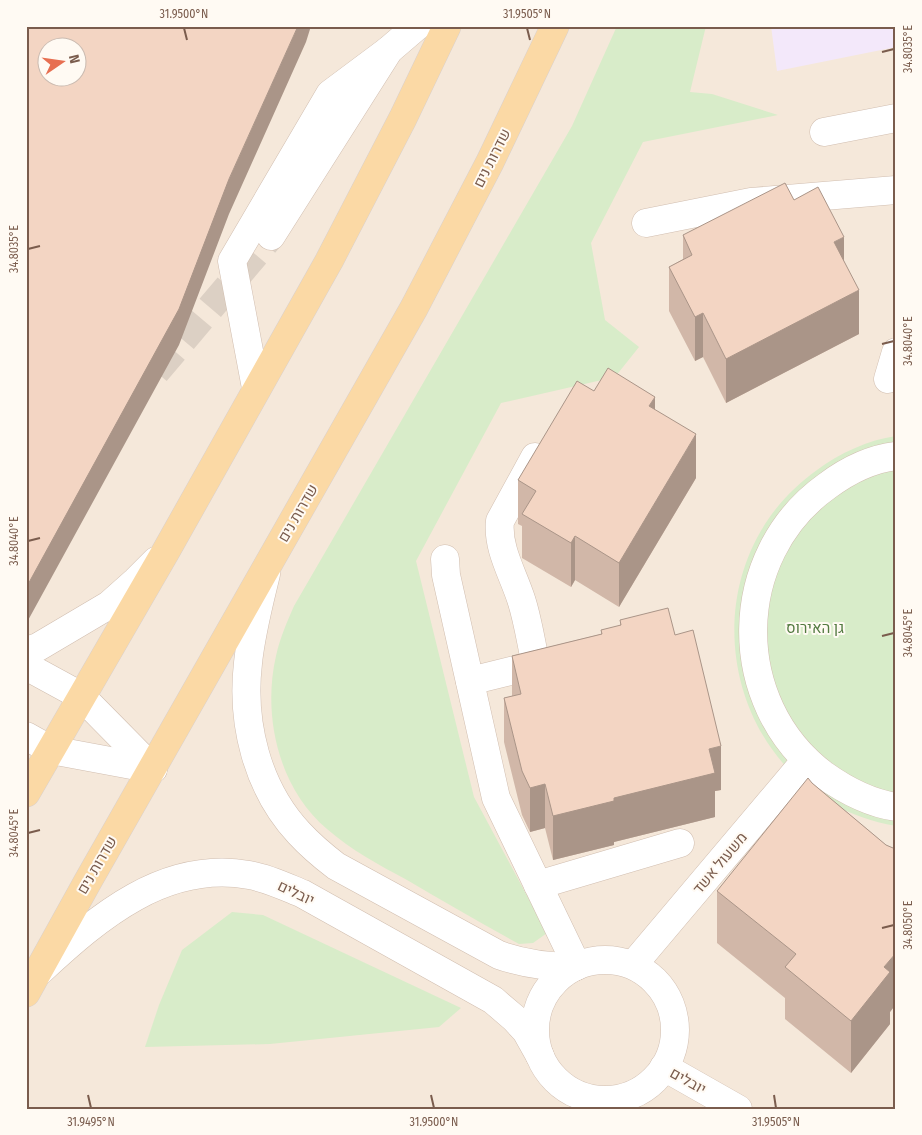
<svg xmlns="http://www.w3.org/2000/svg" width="922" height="1135" font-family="'Fira Sans Condensed',Heebo,sans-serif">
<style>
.residential{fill:#f5e8da;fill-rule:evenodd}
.education{fill:#f3e8fa}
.green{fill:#d8ecc9}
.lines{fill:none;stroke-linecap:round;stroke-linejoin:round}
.minor-tunnel{stroke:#dcd0c4;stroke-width:28;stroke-dasharray:28 14;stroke-linecap:butt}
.minor-casing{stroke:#d1beb0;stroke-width:29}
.major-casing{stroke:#dad1cd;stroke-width:29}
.minor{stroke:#fff;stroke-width:28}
.major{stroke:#fbd9a5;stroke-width:28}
.wall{fill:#d1b7a8}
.shaded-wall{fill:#aa9588}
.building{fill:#f3d5c3;stroke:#aa9588;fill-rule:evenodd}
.ticks{fill:none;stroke:#7a5c4d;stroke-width:2}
.labels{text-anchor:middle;stroke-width:4;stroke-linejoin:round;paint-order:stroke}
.street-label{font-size:15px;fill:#7a5c4d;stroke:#fffaf3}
.park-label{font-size:15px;fill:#537a41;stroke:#fffaf3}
.neatline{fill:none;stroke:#7a5c4d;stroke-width:2}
.ticks-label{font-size:12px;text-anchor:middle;fill:#7a5c4d}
</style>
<rect width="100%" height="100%" fill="#fdf6ec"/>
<path class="residential" d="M26 26H896V1109H26ZM48 48H78V78H48Z"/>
<path class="education" d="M771 26H896V47L777 71Z"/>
<g class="green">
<path d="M617 26H706L690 92 712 94 778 115 643 142 591 243 605 320 639 347 615 377 501 403 416 561 474 797 547 933 533 943 519 944C481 923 444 902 407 880 379 865 351 850 327 829 279 789 262 716 276 656 280 638 287 622 294 606L572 126Z"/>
<path d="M896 436V826C724 797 676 570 817 470 840 453 868 440 896 436Z"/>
<path d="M232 912 263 915 461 1008 439 1027 270 1044 145 1047 159 1005 182 950Z"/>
</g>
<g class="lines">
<path class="minor-tunnel" d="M156 372 271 236"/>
<defs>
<g id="minor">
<path d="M824 132 896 118"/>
<path d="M646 223 751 202 896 190"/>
<path d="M271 236 389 50 417 26"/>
<path d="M888 379 896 352"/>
<path d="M256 388 232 261 330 94 389 50"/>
<path d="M896 456C871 459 847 471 827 486 730 555 728 703 824 775 845 790 870 803 896 807"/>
<path d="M535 457 500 521C497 548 513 574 521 599 528 620 531 643 536 665"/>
<path d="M445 559 446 575 496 798 577 966"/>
<path d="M266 574C259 603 251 633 248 663 241 723 257 788 299 833 310 845 323 856 336 866L499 955C524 964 547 967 574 967"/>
<path d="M26 651 38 647 109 605 136 581 156 561"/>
<path d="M26 666 81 696 153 769"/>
<path d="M470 681 547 662"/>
<path d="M26 736 51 750 153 769"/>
<path d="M538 885 680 843"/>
<circle cx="605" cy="1030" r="70"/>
<path d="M633 965 806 760"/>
<path d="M41 970C98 917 165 860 249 875 268 878 286 887 303 894L493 1000 514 1018 526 1031 540 1056"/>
<path d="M664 1067 738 1109"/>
</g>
<g id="major">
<path d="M26 793 166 551 329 261 403 118 447 26"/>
<path d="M26 993 88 881 414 308 490 162 555 26"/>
</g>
</defs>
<use href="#minor" class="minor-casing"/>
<use href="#major" class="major-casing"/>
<use href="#minor" class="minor"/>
<use href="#major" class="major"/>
</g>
<g class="wall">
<path d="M794 200 844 261 859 334 726 403 703 357 695 361 669 311V267L683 259V235Z"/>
<path d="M594 391 655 410 696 478 619 607 575 580 571 587 522 558V526L518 524V480Z"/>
<path d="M620 620 675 635 721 790 715 791V817L614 842V845L553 860 545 828 530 832 522 815 504 742V698L512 696V656L601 634V630L620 626Z"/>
<path d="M812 783 886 845 893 848H896V1004L890 1012V1024L851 1073 785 1019V998L717 943V891Z"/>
</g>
<g class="shaded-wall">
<path d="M298 26H311L306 42 229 214 179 345 26 624V588L229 179Z"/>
<path d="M844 237V281L834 242Z"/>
<path d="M859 290V334L726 403V359Z"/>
<path d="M703 313V357L695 361V317Z"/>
<path d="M655 397V441L649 406Z"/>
<path d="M696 434V478L619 607V563Z"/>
<path d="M575 536V580L571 587V543Z"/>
<path d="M721 746V790L715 791V817L614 842V845L553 860V816L614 798 709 749Z"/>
<path d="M545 784V828L530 832V788Z"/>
<path d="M896 953V1004L890 1012V1024L851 1073V1021L884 967Z"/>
</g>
<g class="building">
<path d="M26 26H298L229 179 179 309 26 588ZM48 48H78V78H48Z"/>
<path d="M785 183 794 200 818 187 844 237 834 242 859 290 726 359 703 313 695 317 669 267 692 255 683 235Z"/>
<path d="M608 368 655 397 649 406 696 434 619 563 575 536 571 543 522 514 536 491 518 480 577 381 594 391Z"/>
<path d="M668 608 675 635 693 630 721 746 709 749 715 773 614 798V801L553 816 545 784 530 788 522 771 504 698 521 694 512 656 602 634 601 630 621 625 620 620Z"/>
<path d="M808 778 812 783 886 845 893 848H896V953L884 967 890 972 851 1021 785 967 796 954 717 891Z"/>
</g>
<path class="ticks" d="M184 28 187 40M527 28 530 40M882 52 894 49M28 249 40 246M882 344 894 341M28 541 40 538M882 636 894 633M28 833 40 830M882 928 894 925M88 1095 91 1108M431 1095 434 1108M774 1095 776 1108"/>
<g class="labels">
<g class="street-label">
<text transform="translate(492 158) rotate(-63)" y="5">שדרות נים</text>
<text transform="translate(298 513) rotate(-60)" y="5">שדרות נים</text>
<text transform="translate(720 863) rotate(-50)" y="5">משעול אשד</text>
<text transform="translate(97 865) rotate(-60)" y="5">שדרות נים</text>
<text transform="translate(296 893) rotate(25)" y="5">יובלים</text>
<text transform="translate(688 1081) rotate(29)" y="5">יובלים</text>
</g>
<g class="park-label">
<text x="815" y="633">גן האירוס</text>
</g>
</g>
<rect width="922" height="1135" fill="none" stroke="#fffaf3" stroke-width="55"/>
<g transform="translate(62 62) rotate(77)"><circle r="24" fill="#fffaf3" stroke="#cabbb1"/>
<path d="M0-4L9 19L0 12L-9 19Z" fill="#e76f51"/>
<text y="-8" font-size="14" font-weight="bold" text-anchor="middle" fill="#7a5c4d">N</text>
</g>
<rect x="28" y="28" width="866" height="1080" class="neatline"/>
<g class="ticks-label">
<text x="184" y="18">31.9500°N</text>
<text x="527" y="18">31.9505°N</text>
<text transform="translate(908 49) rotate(-90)" y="4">34.8035°E</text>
<text transform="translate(14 249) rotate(-90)" y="4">34.8035°E</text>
<text transform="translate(908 341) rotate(-90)" y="4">34.8040°E</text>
<text transform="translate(14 541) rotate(-90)" y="4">34.8040°E</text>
<text transform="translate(908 633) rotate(-90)" y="4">34.8045°E</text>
<text transform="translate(14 833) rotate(-90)" y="4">34.8045°E</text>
<text transform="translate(908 925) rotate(-90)" y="4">34.8050°E</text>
<text x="91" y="1126">31.9495°N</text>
<text x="434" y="1126">31.9500°N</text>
<text x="776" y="1126">31.9505°N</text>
</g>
</svg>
